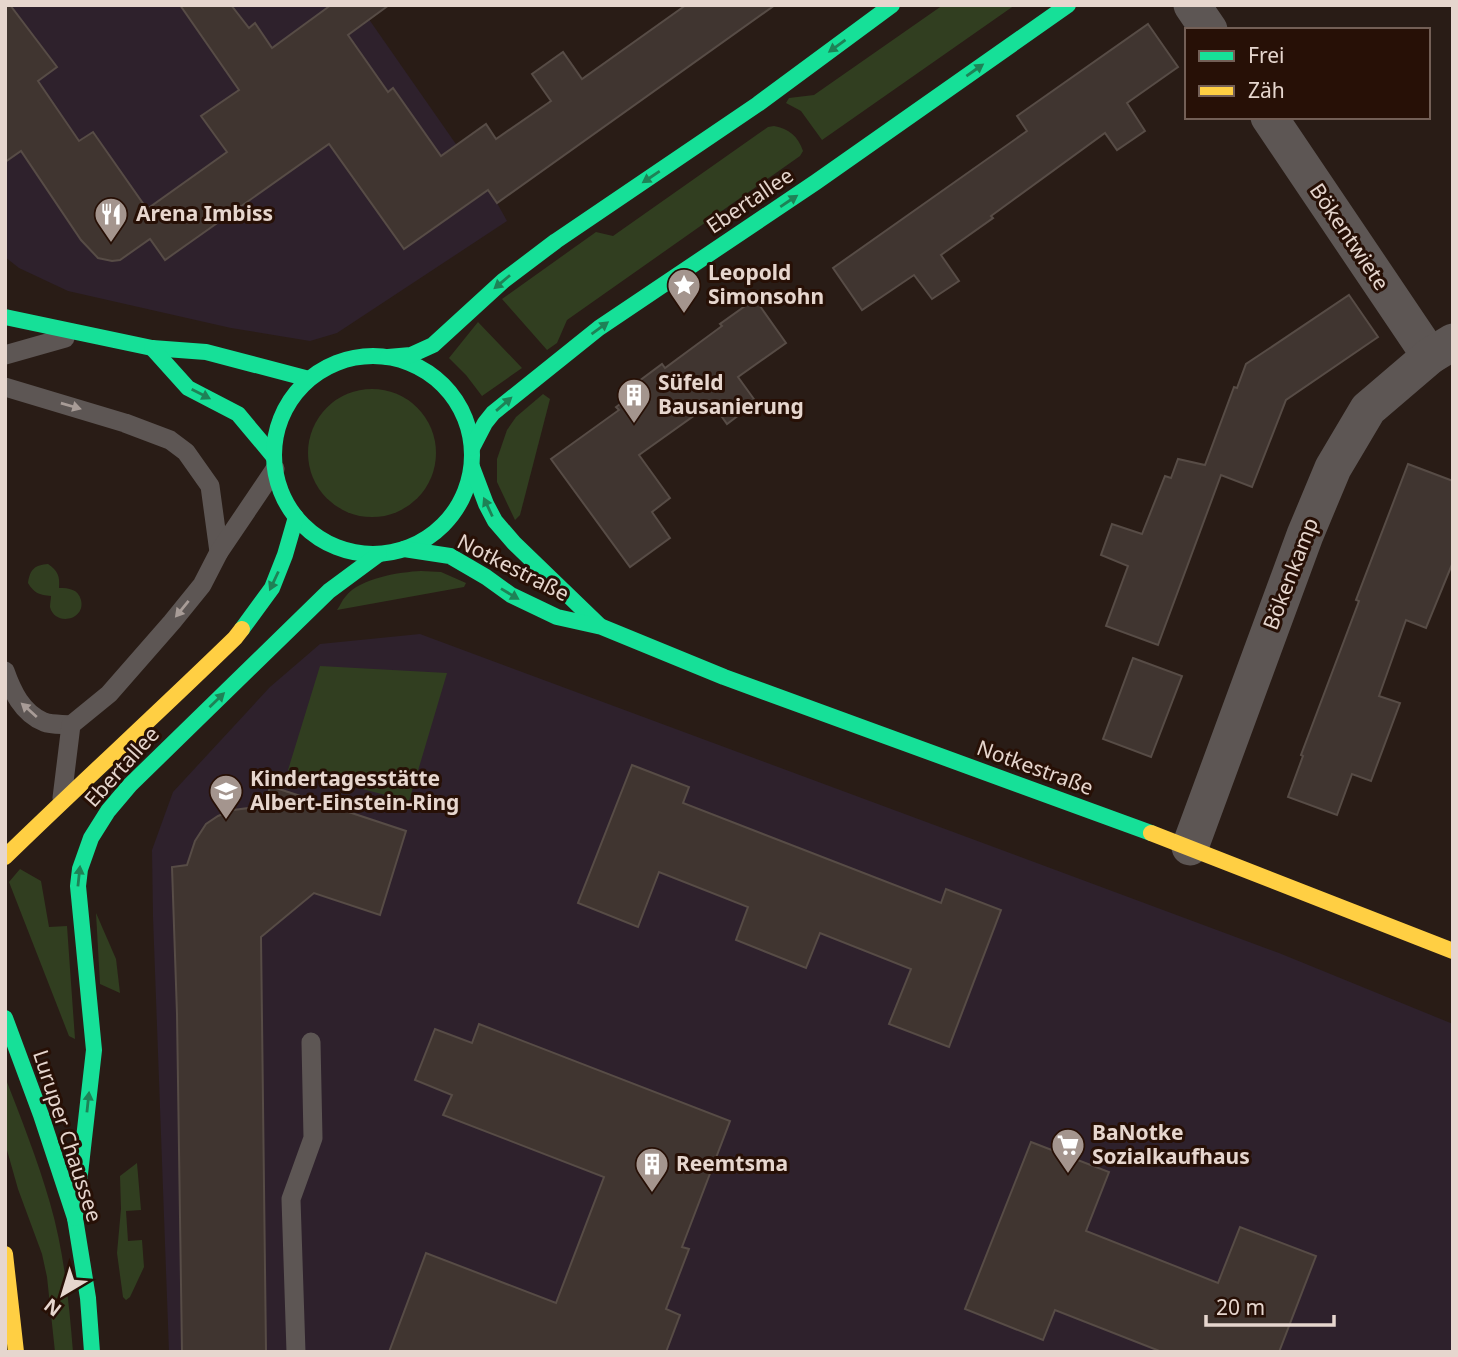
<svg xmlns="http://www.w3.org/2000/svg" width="1458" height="1357" font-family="'Noto Sans',sans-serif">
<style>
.commercial{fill:#2e212c}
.green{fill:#313e20}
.building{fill:#403530;stroke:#574c46;stroke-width:2}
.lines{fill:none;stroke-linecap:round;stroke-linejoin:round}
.lane{stroke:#5d5654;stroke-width:19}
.street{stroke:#5d5654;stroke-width:37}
.fast{stroke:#16e098;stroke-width:16}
.slow{stroke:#ffcf43;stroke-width:16}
.oneway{fill:#1e8256}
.oneway2{fill:#a89c97}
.labels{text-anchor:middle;stroke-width:6;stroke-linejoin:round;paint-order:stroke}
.street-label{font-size:21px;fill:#e6d6ce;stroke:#271006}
.poi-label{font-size:21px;font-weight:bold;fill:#e6d6ce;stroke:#271006;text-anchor:start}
</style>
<rect width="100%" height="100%" fill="#291c16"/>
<g class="commercial">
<path d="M5 5H359L497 203 507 221 337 333 310 341 231 328 68 291 19 268 5 257Z"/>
<path d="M420 634 1279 953 1453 1024V1352H169L153 917 152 850 173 792 270 687 320 644Z"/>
</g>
<g class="green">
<path d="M943 5H1015L822 140 801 111 786 103 789 98 814 95Z"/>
<path d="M774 126C789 129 798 136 803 151L800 156 567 320 557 343 547 350 502 299 596 232 613 236 768 127Z"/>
<path d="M478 322 522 368 482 396 466 375 449 358Z"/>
<circle cx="372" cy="453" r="64"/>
<path d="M543 394 550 399 520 515 515 520 497 482V459L507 430 516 417Z"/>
<path d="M48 564C58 571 60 576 59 588 69 588 78 589 81 600 86 620 55 627 50 607 50 603 51 599 51 596 39 595 34 593 28 583 30 569 35 565 48 564Z"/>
<path d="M421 571 441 572 466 583 464 587 337 610C340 606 342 600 346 596 360 578 400 572 421 571Z"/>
<path d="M320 666 447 673 409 801 288 770Z"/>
<path d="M20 869 41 881 49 927 67 926 75 1039 69 1036 9 882Z"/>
<path d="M96 913 116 959 120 993 100 984Z"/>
<path d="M5 1077C21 1118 38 1161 50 1203 64 1251 69 1302 73 1352H55L47 1277 42 1254 18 1189 5 1143Z"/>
<path d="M137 1163 141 1210 126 1211 128 1241 142 1240 144 1267 130 1297 126 1300 123 1297 117 1253 121 1209 120 1176Z"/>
</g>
<g class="building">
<path d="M5 5H10L57 67 38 81 79 141 93 132 147 209 227 152 201 116 239 90 180 5H231L249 28 255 23 272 48 331 5H389L348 35 388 92 393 88 441 156 486 124 496 139 551 101 532 74 563 52 582 79 686 5H775L497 203 488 190 404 249 329 144 165 260 150 239 120 260 112 261 98 258 81 240 21 151 5 162Z"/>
<path d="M1148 24 1178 67 1127 103 1145 131 1117 150 1105 133 991 216 993 218 941 255 959 281 932 299 914 275 862 310 833 268 1027 131 1017 116Z"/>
<path d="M1349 295 1378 337 1286 400 1252 487 1221 475 1158 645 1106 626 1128 566 1101 555 1112 524 1142 534 1165 476 1171 478 1178 459 1205 465 1234 387 1237 388 1246 364Z"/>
<path d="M755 299 786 343 738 377 756 402 727 424 712 403 639 455 670 498 652 512 670 538 630 567 551 459 619 410 616 407 631 396 627 390 662 364 665 368 722 326 720 324Z"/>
<path d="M1408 464 1453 481V562L1426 628 1406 620 1379 696 1400 703 1371 781 1352 774 1337 815 1288 797 1303 756 1301 755 1359 601 1356 600Z"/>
<path d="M1133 658 1182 676 1151 757 1103 739Z"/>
<path d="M632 765 689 787 683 803 941 903 946 889 1001 910 949 1047 889 1024 911 969 820 933 806 968 736 940 748 907 659 872 638 927 578 903Z"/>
<path d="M270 786 406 831 380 915 314 893 261 937 266 1352H182L177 1014 172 867 187 865 195 841 206 824 218 816 233 810 265 806Z"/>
<path d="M479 1024 730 1121 682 1247 689 1249 666 1309 680 1315 666 1352H389L426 1253 556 1303 604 1177 443 1115 452 1095 415 1080 435 1029 472 1043Z"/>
<path d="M1031 1142 1109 1172 1086 1231 1218 1283 1240 1227 1316 1256 1279 1352H1162L1055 1310 1043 1340 965 1309Z"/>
</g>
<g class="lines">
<g class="lane">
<path d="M5 355 65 338"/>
<path d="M5 387 125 423 170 440 186 452 210 486 219 552"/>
<path d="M5 671C12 691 22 713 44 722 52 725 63 724 71 725"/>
<path d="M62 798 71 725 109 694 172 622 202 585 219 552 275 469"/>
<path d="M296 1352 291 1199 313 1138 311 1042"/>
</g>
<g class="street">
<path d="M1192 5 1209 30"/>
<path d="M1269 117 1430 356"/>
<path d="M1190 847 1305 535 1333 468 1368 409 1430 356 1453 342"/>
</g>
<g class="fast">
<path d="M5 317 152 348 206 352 309 379"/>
<path d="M152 348 188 388 238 414 274 457"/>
<circle cx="373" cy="455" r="99"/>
<path d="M388 357 411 355 433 345 503 281 556 241 758 104 892 5"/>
<path d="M472 448 485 423 493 413 599 328 816 182 1068 5"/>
<path d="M472 467 486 504 495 521 514 543 600 626"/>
<path d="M404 549 450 556 486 577 511 595 557 617 602 627 724 677 1151 833"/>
<path d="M242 629 272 588 285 555 296 517"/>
<path d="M5 1018 41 1115 75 1218 88 1298 92 1352"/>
<path d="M75 1218 94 1050 78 886 80 869 91 838 108 811 130 785 329 591 379 554"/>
</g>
<g class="slow">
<path d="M1151 833 1453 951"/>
<path d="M5 857C81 783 159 712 235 638L242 629"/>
<path d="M5 1254 16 1352"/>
</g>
</g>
<defs><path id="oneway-solid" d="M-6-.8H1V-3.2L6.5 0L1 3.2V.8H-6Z" transform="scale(1.75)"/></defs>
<g class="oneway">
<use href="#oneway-solid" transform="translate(837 46) rotate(144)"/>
<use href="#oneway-solid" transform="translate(975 70) rotate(-35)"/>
<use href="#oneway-solid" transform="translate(651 177) rotate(146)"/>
<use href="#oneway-solid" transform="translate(789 201) rotate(-34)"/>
<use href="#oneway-solid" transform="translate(502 282) rotate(140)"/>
<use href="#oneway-solid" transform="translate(600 328) rotate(-36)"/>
<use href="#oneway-solid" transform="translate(201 394) rotate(27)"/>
<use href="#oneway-solid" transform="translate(504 404) rotate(-41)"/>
<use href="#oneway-solid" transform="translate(488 507) rotate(-115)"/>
<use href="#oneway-solid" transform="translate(274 581) rotate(115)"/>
<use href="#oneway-solid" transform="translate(510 594) rotate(31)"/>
<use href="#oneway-solid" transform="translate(217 700) rotate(-44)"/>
<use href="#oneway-solid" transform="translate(79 876) rotate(-84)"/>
<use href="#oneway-solid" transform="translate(88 1102) rotate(-84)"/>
</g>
<g class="oneway2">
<use href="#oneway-solid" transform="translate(71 406) rotate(16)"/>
<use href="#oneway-solid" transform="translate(182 609) rotate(129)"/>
<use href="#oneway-solid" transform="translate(29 710) rotate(-138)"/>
</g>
<defs>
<symbol id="restaurant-pin" viewBox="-11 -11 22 30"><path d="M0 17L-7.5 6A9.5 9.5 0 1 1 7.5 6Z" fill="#a4958e" stroke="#271006"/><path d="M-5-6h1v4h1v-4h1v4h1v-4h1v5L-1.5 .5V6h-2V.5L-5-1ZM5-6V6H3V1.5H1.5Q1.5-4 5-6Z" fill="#fff"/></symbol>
<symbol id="sight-pin" viewBox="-11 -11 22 30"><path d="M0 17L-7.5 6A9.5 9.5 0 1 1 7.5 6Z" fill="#a4958e" stroke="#271006"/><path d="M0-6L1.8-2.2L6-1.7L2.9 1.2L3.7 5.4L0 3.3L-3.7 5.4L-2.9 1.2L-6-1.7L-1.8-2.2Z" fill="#fff"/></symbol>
<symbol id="building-pin" viewBox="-11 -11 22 30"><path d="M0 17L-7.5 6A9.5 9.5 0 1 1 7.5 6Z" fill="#a4958e" stroke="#271006"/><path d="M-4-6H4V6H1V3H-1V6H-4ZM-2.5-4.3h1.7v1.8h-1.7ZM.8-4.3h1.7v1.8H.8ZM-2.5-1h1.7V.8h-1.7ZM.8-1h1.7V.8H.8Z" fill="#fff"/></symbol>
<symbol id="school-pin" viewBox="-11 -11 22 30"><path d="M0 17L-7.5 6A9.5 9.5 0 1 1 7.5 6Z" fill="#a4958e" stroke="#271006"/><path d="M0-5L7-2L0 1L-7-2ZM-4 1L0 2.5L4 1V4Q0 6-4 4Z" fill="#fff"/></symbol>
<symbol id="supermarket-pin" viewBox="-11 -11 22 30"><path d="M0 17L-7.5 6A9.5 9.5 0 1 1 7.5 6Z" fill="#a4958e" stroke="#271006"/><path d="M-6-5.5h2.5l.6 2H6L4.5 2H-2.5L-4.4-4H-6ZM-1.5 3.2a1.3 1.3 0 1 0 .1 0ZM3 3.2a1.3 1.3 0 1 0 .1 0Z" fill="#fff"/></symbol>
</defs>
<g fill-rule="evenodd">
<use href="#restaurant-pin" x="92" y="195" width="38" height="52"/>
<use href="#sight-pin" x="665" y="266" width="38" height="52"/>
<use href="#building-pin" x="615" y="376" width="38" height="52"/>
<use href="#school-pin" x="207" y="772" width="38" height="52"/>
<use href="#supermarket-pin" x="1049" y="1126" width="38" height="52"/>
<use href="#building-pin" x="633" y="1145" width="38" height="52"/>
</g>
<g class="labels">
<g class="street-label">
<text transform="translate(750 201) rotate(-34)" y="7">Ebertallee</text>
<text transform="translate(1349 237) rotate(56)" y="7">Bökentwiete</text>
<text transform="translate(513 568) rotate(27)" y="7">Notkestraße</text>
<text transform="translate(1291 574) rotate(-69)" y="7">Bökenkamp</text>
<text transform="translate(122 767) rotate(-48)" y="7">Ebertallee</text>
<text transform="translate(1035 768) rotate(20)" y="7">Notkestraße</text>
<text transform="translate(67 1136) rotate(72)" y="7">Luruper Chaussee</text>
</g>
<g class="poi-label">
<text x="136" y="221">Arena Imbiss</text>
<text x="708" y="280">Leopold<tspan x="708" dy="24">Simonsohn</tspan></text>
<text x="658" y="390">Süfeld<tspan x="658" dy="24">Bausanierung</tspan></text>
<text x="250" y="786">Kindertagesstätte<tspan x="250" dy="24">Albert-Einstein-Ring</tspan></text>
<text x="1092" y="1140">BaNotke<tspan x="1092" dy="24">Sozialkaufhaus</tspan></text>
<text x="676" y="1171">Reemtsma</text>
</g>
</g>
<rect width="1458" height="1357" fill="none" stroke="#e6d6ce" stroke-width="14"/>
<rect x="1185" y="28" width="245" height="91" fill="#271006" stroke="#735f56" stroke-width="2"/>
<rect x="1199" y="51" width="35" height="10" fill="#16e098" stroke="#735f56" stroke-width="2"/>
<text x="1248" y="63" font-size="21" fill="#e6d6ce">Frei</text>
<rect x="1199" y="86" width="35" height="10" fill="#ffcf43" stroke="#735f56" stroke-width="2"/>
<text x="1248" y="98" font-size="21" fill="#e6d6ce">Zäh</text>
<g transform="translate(63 1294) rotate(218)" stroke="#271006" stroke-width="5" paint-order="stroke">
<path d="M0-5L12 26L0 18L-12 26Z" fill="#e6d6ce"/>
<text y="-10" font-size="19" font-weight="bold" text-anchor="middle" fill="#e6d6ce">N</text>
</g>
<path d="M1206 1315v10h128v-10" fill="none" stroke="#e6d6ce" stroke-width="3.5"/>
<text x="1216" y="1315" font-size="21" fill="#e6d6ce" stroke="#271006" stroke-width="5" paint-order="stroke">20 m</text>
</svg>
